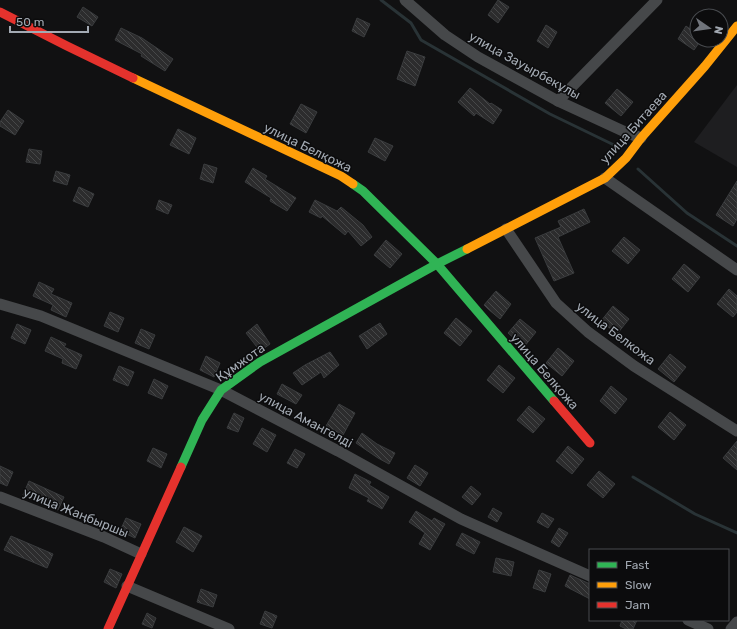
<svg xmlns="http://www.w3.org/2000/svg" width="737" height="629" font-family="Rubik,sans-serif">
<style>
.built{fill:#1e1e20}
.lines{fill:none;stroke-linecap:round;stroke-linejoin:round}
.stream{stroke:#293336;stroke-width:3}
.building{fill:url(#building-back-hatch);stroke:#3a3c3e}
.street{stroke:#46484a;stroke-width:11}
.fast{stroke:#30b455;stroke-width:9}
.slow{stroke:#ff9f0a;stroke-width:9}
.jam{stroke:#e5322d;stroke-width:9}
.labels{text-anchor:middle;stroke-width:3;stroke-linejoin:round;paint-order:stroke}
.street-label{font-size:13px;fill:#a3aab3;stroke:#0c0c0d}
</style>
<defs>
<pattern id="building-back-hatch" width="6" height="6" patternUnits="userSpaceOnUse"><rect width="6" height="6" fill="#2c2c2d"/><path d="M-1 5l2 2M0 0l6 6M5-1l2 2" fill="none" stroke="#474849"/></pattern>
</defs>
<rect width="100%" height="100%" fill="#111112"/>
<path class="built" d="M737 85V167L694 142Z"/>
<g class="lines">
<g class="stream">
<path d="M381 0 411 23 421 40 550 114 614 145"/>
<path d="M638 169 687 213 737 246"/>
<path d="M633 477 695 514 737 533"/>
</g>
</g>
<g class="building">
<path d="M498 0 509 7 498 23 488 15Z"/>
<path d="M83 7 98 17 92 26 77 17Z"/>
<path d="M357 18 370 24 364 37 352 31Z"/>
<path d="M546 25 557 32 548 48 537 41Z"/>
<path d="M686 26 697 34V40H701L694 50 678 39Z"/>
<path d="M121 28 142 38 173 59 165 71 141 56 142 54 115 40Z"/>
<path d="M407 51 425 57 415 86 397 79Z"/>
<path d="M470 88 490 104 491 103 502 110 493 124 476 113 474 116 458 102Z"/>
<path d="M617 89 633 102 621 116 605 103Z"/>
<path d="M301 104 317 112 306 133 290 124Z"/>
<path d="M8 110 24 121 15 135 0 126V122Z"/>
<path d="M178 129 196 138 189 154 170 145Z"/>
<path d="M375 138 393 146 385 161 368 152Z"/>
<path d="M29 149 42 151 40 164 26 162Z"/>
<path d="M204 164 217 168 213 183 200 179Z"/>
<path d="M253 168 267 176 265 179 296 198 287 211 270 201 271 198 245 182Z"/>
<path d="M56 171 70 175 67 185 53 181Z"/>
<path d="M737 181V219L733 226 716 215Z"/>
<path d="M79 187 94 194 88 207 73 201Z"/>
<path d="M159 200 172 205 168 214 156 209Z"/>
<path d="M315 200 337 211 341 207 363 225 372 237 361 246 348 231 345 235 322 216 321 218 309 212Z"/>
<path d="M584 209 590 222 558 237 574 273 554 281 535 238 561 227 558 221Z"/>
<path d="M624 237 640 250 628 264 612 251Z"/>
<path d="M386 240 402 254 390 268 374 255Z"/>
<path d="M684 264 700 277 688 292 672 279Z"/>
<path d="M39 282 54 289 51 294 72 303 66 317 51 310 53 305 33 296Z"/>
<path d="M729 289 737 296V312L733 317 717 304Z"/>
<path d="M496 291 511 304 500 319 488 309 484 305Z"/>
<path d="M613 306 629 319 617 334 601 321Z"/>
<path d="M110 312 124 318 118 332 104 326Z"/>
<path d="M456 318 472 331 460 346 444 333Z"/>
<path d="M520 319 536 332 524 347 508 333Z"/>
<path d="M380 323 387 334 367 349 359 336Z"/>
<path d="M17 324 31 330 25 344 11 338Z"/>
<path d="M257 324 270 344 260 351 246 333Z"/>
<path d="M141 329 155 335 149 349 135 343Z"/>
<path d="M51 337 66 344 64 347 82 355 76 369 62 363 63 359 45 351Z"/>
<path d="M558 348 574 361 562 376 546 363Z"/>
<path d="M330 352 339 365 324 378 321 372 302 385 293 373 305 365Z"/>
<path d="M670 354 686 367 674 382 658 369Z"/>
<path d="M206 356 220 363 214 377 200 370Z"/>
<path d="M499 365 515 378 503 393 487 380Z"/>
<path d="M119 366 134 372 128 386 113 380Z"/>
<path d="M154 379 168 386 162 399 148 393Z"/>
<path d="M282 384 302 395 296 404 277 394Z"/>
<path d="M611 386 627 399 615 414 600 401Z"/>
<path d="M339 404 355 413 343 435 326 426Z"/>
<path d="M529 406 545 419 533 433 517 420Z"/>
<path d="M670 412 686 425 674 440 658 427Z"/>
<path d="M234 413 244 418 238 432 227 428Z"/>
<path d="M262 428 276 435 267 452 253 444Z"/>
<path d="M362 433 377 444 395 453 389 464 378 458 356 443Z"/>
<path d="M737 441V470L723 458Z"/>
<path d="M568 446 584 459 572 474 556 461Z"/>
<path d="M153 448 167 454 161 468 147 461Z"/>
<path d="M295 449 305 454 297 468 287 463Z"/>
<path d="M415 465 428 473 420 486 407 478Z"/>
<path d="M0 466 13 472 7 486 0 483Z"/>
<path d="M599 471 615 484 603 498 587 485Z"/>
<path d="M355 474 371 482 369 485 389 497 382 509 367 501 369 498 349 488Z"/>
<path d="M29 481 64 497 58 510 23 495Z"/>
<path d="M471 486 481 494 472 505 462 497Z"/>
<path d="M493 508 502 513 497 522 488 517Z"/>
<path d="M416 511 432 521 434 518 445 524 430 550 419 544 425 533 409 522Z"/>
<path d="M542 513 554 519 548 528 537 522Z"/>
<path d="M126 518 141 524 135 538 120 531Z"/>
<path d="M184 527 202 536 193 552 176 542Z"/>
<path d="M559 528 568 533 559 547 551 542Z"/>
<path d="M462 533 480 542 474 554 456 545Z"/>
<path d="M11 536 53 554 47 568 4 550Z"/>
<path d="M496 558 514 562 511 576 493 572Z"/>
<path d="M110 569 122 574 116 588 104 582Z"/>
<path d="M539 570 551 574 545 592 533 588Z"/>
<path d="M570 575 590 584V599L565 586Z"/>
<path d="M201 589 217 595 213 607 197 602Z"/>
<path d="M265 611 277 616 272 628 260 624Z"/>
<path d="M147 613 156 618 152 628 142 624Z"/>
<path d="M622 620H637L633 629H626L620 626Z"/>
</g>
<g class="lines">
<g class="street">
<path d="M405 0 445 35 478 57 558 101 623 131 641 138"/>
<path d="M558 101 657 0"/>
<path d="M605 178 737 270"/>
<path d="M506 229 556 303 588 332 634 366 737 431"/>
<path d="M0 304 41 316 221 390 338 451 461 519 590 576"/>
<path d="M0 497 104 537 141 554"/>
<path d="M127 586 229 629"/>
<path d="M688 620 708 629"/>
<path d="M731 629 737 622"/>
</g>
<g class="fast">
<path d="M353 184 363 191 437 264 554 401"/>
<path d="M181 467 202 420 221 390 260 362 437 264 467 249"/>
</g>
<g class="slow">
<path d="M133 78 341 176 353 184"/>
<path d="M467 249 605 178 626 158 641 138 705 66 737 26"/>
</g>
<g class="jam">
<path d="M0 12 67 46 133 78"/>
<path d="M554 401 590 443"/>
<path d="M108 629 181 467"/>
</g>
</g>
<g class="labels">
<g class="street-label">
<text transform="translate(525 65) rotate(29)" y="5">улица Зауырбекұлы</text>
<text transform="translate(633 127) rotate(-48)" y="5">улица Битаева</text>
<text transform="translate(308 147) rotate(26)" y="5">улица Белқожа</text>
<text transform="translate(616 333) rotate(37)" y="5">улица Белкожа</text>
<text transform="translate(240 362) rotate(-35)" y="5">Құмжота</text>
<text transform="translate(545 371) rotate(49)" y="5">улица Белқожа</text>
<text transform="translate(306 419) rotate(28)" y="5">улица Амангелді</text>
<text transform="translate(76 512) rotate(22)" y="5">улица Жаңбыршы</text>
</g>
</g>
<rect x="589" y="549" width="140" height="72" fill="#0c0c0d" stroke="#484b4f"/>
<rect x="597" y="562" width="20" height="6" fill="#30b455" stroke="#484b4f"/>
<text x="625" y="569" font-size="12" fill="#a3aab3">Fast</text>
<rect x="597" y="582" width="20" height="6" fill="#ff9f0a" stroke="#484b4f"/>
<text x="625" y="589" font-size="12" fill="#a3aab3">Slow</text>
<rect x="597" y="602" width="20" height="6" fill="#e5322d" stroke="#484b4f"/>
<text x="625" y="609" font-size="12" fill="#a3aab3">Jam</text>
<g transform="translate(709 28) rotate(103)"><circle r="19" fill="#0c0c0d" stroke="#484b4f"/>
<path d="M0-3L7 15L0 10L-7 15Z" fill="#70747b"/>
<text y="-6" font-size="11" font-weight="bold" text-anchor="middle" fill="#a3aab3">N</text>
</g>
<path d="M10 26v6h78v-6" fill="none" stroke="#a3aab3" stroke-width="2"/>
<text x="16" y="26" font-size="12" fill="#a3aab3" stroke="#0c0c0d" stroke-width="3" paint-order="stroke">50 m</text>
</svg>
